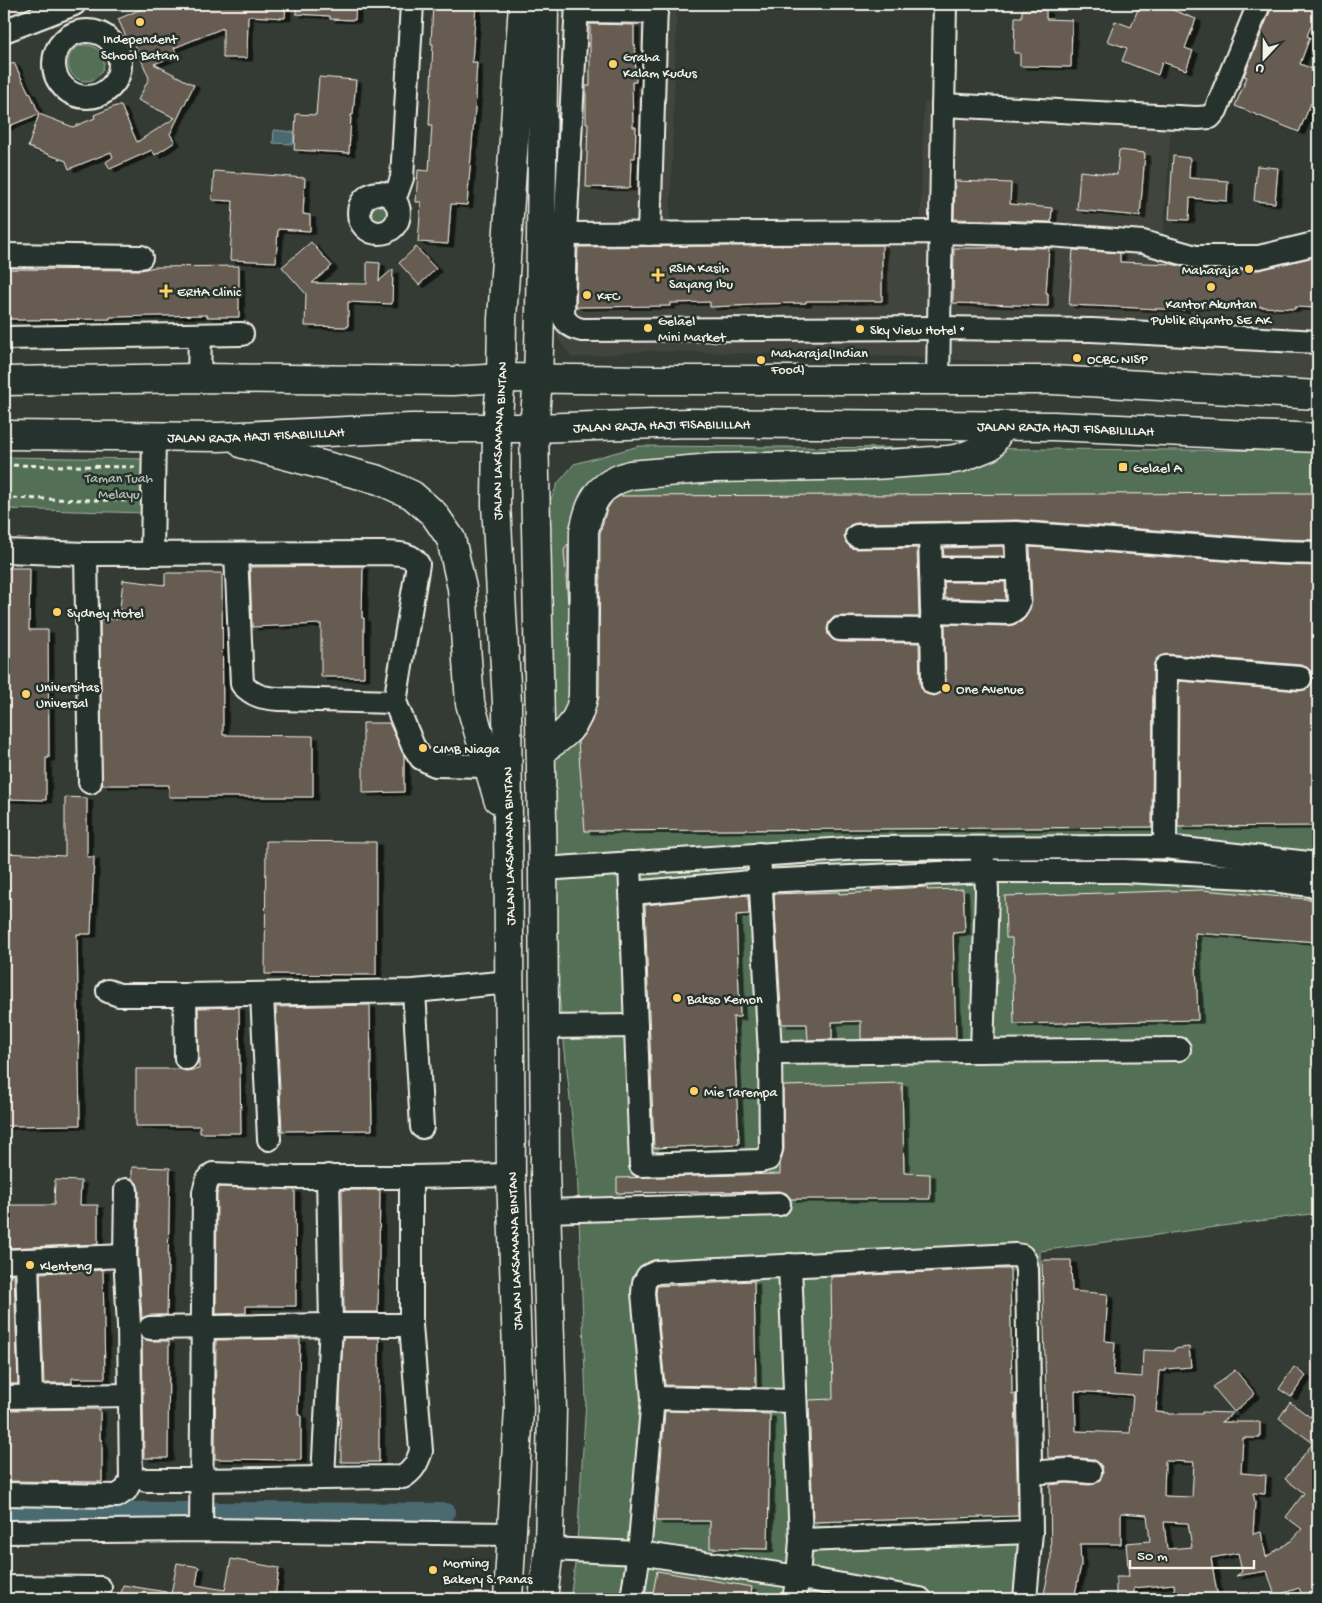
<svg xmlns="http://www.w3.org/2000/svg" width="1322" height="1603" font-family="'Gochi Hand',sans-serif">
<style>
.built{fill:#42453d}
.green{fill:#527057;stroke:#a3b0a0}
.water{fill:#4a6a71;stroke:#8ea0a1}
.lines{fill:none;stroke-linecap:round;stroke-linejoin:round}
.canal{stroke:#4a6a71;stroke-width:18}
.building{fill:#665c51;stroke:#f4f1e8;fill-rule:evenodd;filter:url(#shadow)}
.minor-casing{stroke:#f4f1e8;stroke-width:26}
.major-casing{stroke:#f4f1e8;stroke-width:31}
.path{stroke:#f4f1e8;stroke-width:3;stroke-dasharray:5 4;stroke-linecap:butt}
.minor{stroke:#26332d;stroke-width:22}
.major{stroke:#26332d;stroke-width:28}
.poi-dot{fill:#ffd166;stroke:#26332d;stroke-width:2}
.labels{text-anchor:middle;stroke-width:5;stroke-linejoin:round;paint-order:stroke}
.poi-label{font-size:14px;fill:#f4f1e8;stroke:#26332d;text-anchor:start}
.street-label{font-size:14px;fill:#f4f1e8;stroke:#26332d}
.park-label{font-size:14px;fill:#b3bdae;stroke:#26332d}
</style>
<defs>
<filter id="shadow"><feDropShadow dx="5.5" dy="3" stdDeviation="0" flood-color="#0009"/></filter>
</defs>
<rect width="100%" height="100%" fill="#333b34"/>
<filter id="ink" filterUnits="userSpaceOnUse"><feTurbulence type="fractalNoise" baseFrequency=".02" numOctaves="2"/><feDisplacementMap in="SourceGraphic" scale="10" xChannelSelector="R" yChannelSelector="G"/><feConvolveMatrix kernelMatrix="1 2 1 2 8 2 1 2 1" color-interpolation-filters="sRGB"/></filter>
<g filter="url(#ink)">
<path class="built" d="M554 4H677L670 225 920 228 924 102 1171 121 1163 240 1197 250H1258L1318 236V395L1061 367 917 357 645 351 572 358 558 339 564 203Z"/>
<g class="green">
<circle cx="86" cy="63" r="18"/>
<circle cx="378" cy="212" r="11"/>
<path d="M639 446 1318 451V1213L1040 1251 1043 1528 1036 1599H570L576 1557 586 1401 577 1166 546 870 530 547 558 483 574 464Z"/>
<path d="M4 457 146 459V513L4 509Z"/>
</g>
<path class="water" d="M274 130 294 132 293 144 273 143Z"/>
<g class="lines">
<path class="canal" d="M4 1510 447 1512"/>
</g>
<g class="building">
<path d="M153 4 155 10 170 4H286L285 18 248 16 247 58H223V28L174 48 177 55 154 64 194 85 170 134 175 142 155 155 152 150 110 169 106 162 113 157 111 152 69 169 66 161 28 147 39 114 73 127 95 118 94 115 116 106H121L137 142 175 118 138 100 149 78 132 38 128 41 118 19Z"/>
<path d="M296 4H356L355 20 330 19V16L296 14Z"/>
<path d="M433 4H476L472 62H477L475 96H476L467 205 451 204 448 244 418 242 421 202H416L418 170 429 171 432 125H429L433 44H431Z"/>
<path d="M1140 4H1157L1196 19 1185 48 1193 51 1186 70 1162 62 1158 75 1122 61 1127 48 1107 41 1115 21 1131 27Z"/>
<path d="M1272 4H1318V9L1307 36 1310 37 1300 64 1318 71V105L1311 103 1299 132 1235 106 1247 77 1244 76 1271 9Z"/>
<path d="M1022 10H1046V19L1072 20 1071 67 1020 66V53H1014L1015 17H1022Z"/>
<path d="M590 24 634 25V45H635L636 82H632L633 127H636L635 158H631L630 188 586 187 588 123H586V86H590Z"/>
<path d="M14 63 29 93 30 92 39 114 4 128V67Z"/>
<path d="M319 77 356 80 353 115H351L349 153 294 150 296 114 316 115Z"/>
<path d="M1119 150 1145 153 1140 216 1077 210 1080 171 1117 175Z"/>
<path d="M1173 156 1190 158 1189 178 1228 181 1227 201 1190 198 1189 220 1169 219Z"/>
<path d="M1257 166 1278 168 1275 203 1254 201Z"/>
<path d="M214 171 305 178 303 214 310 215V231L278 229 276 262 230 260 233 201 212 200Z"/>
<path d="M955 181 1011 183 1010 204 1052 208 1051 222 954 219Z"/>
<path d="M311 242 332 266 312 283 367 284V262L380 263 379 281 393 269 392 304 348 302V327L305 326 306 294 282 267Z"/>
<path d="M882 245V301H806V303L755 304V305L710 307V302L670 303V306L576 307 578 247Z"/>
<path d="M416 247 436 269 419 285 399 263Z"/>
<path d="M988 247 1049 248 1046 293H1048V306L953 303 954 248H988Z"/>
<path d="M1073 250 1120 253V262L1171 264 1196 270H1259L1318 256V308L1295 307V309L1235 305V308L1184 306V310L1069 305Z"/>
<path d="M239 266V317H207V315L110 317V319L17 320V319H4V269L141 270 155 267Z"/>
<path d="M1318 493V540L1280 539 1017 520 856 523 850 525 846 529 844 536 846 543 851 548 857 549 917 548 919 617 840 616 834 617 829 622 827 629 828 635 833 640 840 642 919 643 920 684 922 689 926 694 934 696 939 694 944 690 946 683 945 624 1009 626 1021 622 1026 617 1032 602 1030 547 1278 565 1318 566V826L1178 827 1179 681 1299 691 1305 690 1310 686 1313 679 1312 672 1308 668 1301 665 1167 654 1160 656 1155 661 1153 667 1152 827 585 831 578 742 586 732 592 721 599 697 600 533 607 509 613 500 620 496Z"/>
<path d="M568 544V603L564 550Z"/>
<path d="M1003 546 1004 556H944L943 548Z"/>
<path d="M363 566 362 618H364V677H321V624L252 627 250 567Z"/>
<path d="M4 568H30L29 630H48L49 758H46V800L4 799Z"/>
<path d="M165 573H222L223 735 313 736V797H169V785H102L100 619H119L123 580 165 585Z"/>
<path d="M944 582H1005L1006 600 945 598Z"/>
<path d="M363 723H389L404 755V792L363 793Z"/>
<path d="M65 797 87 798V857H94L91 934H77L80 1125 5 1126 4 853 65 856Z"/>
<path d="M266 841 376 842V975L265 974Z"/>
<path d="M927 887V890L963 889 965 932 953 933 956 1038 861 1039V1021L832 1022V1039L808 1040 807 1024H782L774 894 839 892V894L872 892V890Z"/>
<path d="M1202 890 1318 900V942L1195 933 1198 1020 1014 1024 1012 938H1006L1005 896Z"/>
<path d="M748 895 749 914 736 915 740 1017H733L739 1144 654 1148 645 905Z"/>
<path d="M370 1005 372 1130 282 1131 276 1007Z"/>
<path d="M239 1007 241 1133H200V1126H136V1069H179L186 1071 199 1069 198 1008Z"/>
<path d="M902 1083 904 1173 930 1174V1199H791L786 1193 779 1191 617 1193V1178L780 1174V1164L784 1149 783 1086Z"/>
<path d="M132 1167 170 1168 167 1315H150L142 1318 138 1256 139 1190 137 1183 132 1179Z"/>
<path d="M55 1180 81 1181 80 1205H98V1244L4 1248V1205H54Z"/>
<path d="M219 1187 295 1190 296 1306H246V1313L216 1314 217 1194Z"/>
<path d="M342 1190H380L378 1312H344Z"/>
<path d="M1042 1260H1071L1072 1291 1108 1294 1105 1341 1115 1342 1113 1375 1142 1377 1143 1350 1174 1351V1349L1189 1347 1191 1367 1166 1369V1371H1159L1156 1412 1168 1413V1414H1202V1412L1233 1413 1221 1422H1260V1438H1243L1241 1473 1266 1475 1265 1494 1253 1493 1255 1502 1253 1534 1261 1532 1266 1557 1291 1541 1302 1529 1286 1517 1304 1493 1285 1479 1313 1443 1279 1418 1290 1402 1310 1417 1318 1406V1599H1304L1299 1588 1275 1596 1267 1571 1236 1576 1242 1572 1238 1553 1211 1558 1218 1599H1176L1174 1584 1134 1588V1599H1116V1577H1129L1126 1543 1150 1541 1147 1515 1121 1513V1544H1080L1081 1565 1074 1599H1043L1051 1560 1050 1485 1067 1483 1089 1485 1095 1484 1100 1480 1103 1473 1102 1467 1098 1462 1092 1459 1068 1457 1048 1458ZM1075 1391 1133 1395 1130 1433 1076 1431ZM1165 1461 1194 1462 1192 1497 1164 1496ZM1164 1522 1188 1523 1192 1547 1167 1549Z"/>
<path d="M987 1269H1010L1012 1394H1015L1018 1516 813 1522 809 1400 833 1399 831 1277Z"/>
<path d="M103 1270 105 1378H72V1383H44L40 1273Z"/>
<path d="M4 1274H14L18 1384H4Z"/>
<path d="M754 1281 756 1387 665 1385 656 1293 657 1286Z"/>
<path d="M142 1338 150 1341H169L168 1458H144Z"/>
<path d="M343 1338H379V1462H341L340 1396Z"/>
<path d="M300 1339 298 1415H301V1460L215 1459 216 1340Z"/>
<path d="M1294 1367 1306 1376 1291 1397 1279 1389Z"/>
<path d="M1235 1370 1255 1394 1234 1412 1213 1387Z"/>
<path d="M100 1409V1440H102V1482L4 1481V1410Z"/>
<path d="M665 1411 770 1414 768 1549 710 1548V1521H656Z"/>
<path d="M231 1559 279 1568 275 1599H170L177 1563 199 1567 196 1585 225 1590Z"/>
<path d="M657 1571 752 1587 750 1599H652Z"/>
<path d="M123 1585 166 1592V1599H120Z"/>
</g>
<g class="lines">
<defs>
<g id="minor">
<path d="M577 4 565 234 563 314C565 324 573 328 582 330L938 328 1092 330 1318 342"/>
<path d="M577 11 656 12"/>
<circle cx="87" cy="64" r="33"/>
<path d="M4 31 74 4"/>
<path d="M943 105 1197 118 1210 117 1216 110 1259 4"/>
<circle cx="379" cy="213" r="20"/>
<path d="M392 197 397 192 402 178 412 4"/>
<path d="M565 234 940 232 1049 235 1143 242 1196 257H1259L1318 243"/>
<path d="M649 234 656 4"/>
<path d="M4 255 141 257"/>
<path d="M4 338 242 334"/>
<path d="M199 378 200 335"/>
<path d="M938 379 945 4"/>
<path d="M930 535 932 611 1009 613 1015 610 1019 603 1016 533"/>
<path d="M857 536 1016 533 1279 552 1318 553"/>
<path d="M4 551 86 554 382 553C396 554 410 552 418 564L395 702 413 746 421 758 435 765 489 766"/>
<path d="M86 554 90 782"/>
<path d="M152 554 154 437"/>
<path d="M236 554 242 684C253 696 263 698 279 699L395 702"/>
<path d="M931 569H1018"/>
<path d="M932 617 933 683"/>
<path d="M840 629 932 630"/>
<path d="M1165 847 1166 667 1300 678"/>
<path d="M982 858 986 871 987 892 982 1051"/>
<path d="M630 863 641 1165 760 1161 768 1159 771 1149 770 1053 759 854"/>
<path d="M543 869 861 848 1165 847 1318 864"/>
<path d="M632 893 761 881 986 871H1124L1249 877 1318 886"/>
<path d="M108 991 119 995H185L414 991 510 982"/>
<path d="M414 991 422 1127"/>
<path d="M262 994 269 1139"/>
<path d="M185 995 186 1058"/>
<path d="M543 1027 636 1026"/>
<path d="M770 1053 1179 1049"/>
<path d="M546 1211 779 1204"/>
<path d="M27 1260 31 1396"/>
<path d="M4 1261 125 1256"/>
<path d="M790 1265 801 1540 798 1577 794 1599"/>
<path d="M150 1328 331 1325H411"/>
<path d="M4 1397 129 1395"/>
<path d="M653 1398 795 1401"/>
<path d="M1031 1473 1067 1470 1090 1472"/>
<path d="M323 1477 331 1325 328 1176"/>
<path d="M146 1480C232 1481 318 1477 403 1477 414 1470 417 1463 421 1451L411 1325V1177"/>
<path d="M4 1494 117 1496 126 1490 131 1480 129 1325 125 1256 126 1190"/>
<path d="M201 1530 204 1192 207 1181 213 1174 284 1177H411L511 1175"/>
<path d="M4 1532 201 1530 511 1534"/>
<path d="M801 1540 1031 1532"/>
<path d="M549 1549 639 1553 798 1577 920 1599"/>
<path d="M4 1587 100 1588"/>
<path d="M632 1599 639 1553 653 1398 643 1293 644 1283 648 1276 657 1272 1015 1255 1022 1256 1025 1260 1027 1270 1031 1532 1025 1599"/>
</g>
<g id="major">
<path d="M4 381 199 378 453 381 501 378 647 380H1053L1318 395"/>
<path id="s1" d="M4 435 219 437 411 428H534L688 423 1054 426 1318 438"/>
<path d="M243 444 379 480 412 495 434 514 451 539 462 588 470 703 498 799"/>
<path d="M541 750C564 736 578 726 583 697L584 531C591 500 597 485 630 475L713 468 873 465 948 460 960 458 990 446 1002 426"/>
<path id="s2" d="M508 1599 519 1409 511 1175 507 703 496 504 497 428 501 378 502 319 523 4"/>
<path d="M543 1599 549 1549 552 1409 545 1168 543 869 534 428 538 379 540 315 544 4"/>
</g>
</defs>
<use href="#minor" class="minor-casing"/>
<use href="#major" class="major-casing"/>
<g class="path">
<path d="M4 465 136 467"/>
<path d="M4 498 136 501"/>
</g>
<use href="#minor" class="minor"/>
<use href="#major" class="major"/>
</g>
</g>
<g class="poi-dot">
<circle cx="140" cy="22" r="5"/>
<circle cx="613" cy="64" r="5"/>
<circle cx="1249" cy="269" r="5"/>
<path d="M655.5 267.5h5v5h5v5h-5v5h-5v-5h-5v-5h5z"/>
<circle cx="1211" cy="287" r="5"/>
<path d="M163.5 283.5h5v5h5v5h-5v5h-5v-5h-5v-5h5z"/>
<circle cx="587" cy="295" r="5"/>
<circle cx="648" cy="328" r="5"/>
<circle cx="860" cy="329" r="5"/>
<circle cx="1077" cy="358" r="5"/>
<circle cx="761" cy="360" r="5"/>
<rect x="1118" y="462" width="10" height="10" rx="2.5"/>
<circle cx="57" cy="612" r="5"/>
<circle cx="946" cy="688" r="5"/>
<circle cx="26" cy="694" r="5"/>
<circle cx="423" cy="748" r="5"/>
<circle cx="677" cy="998" r="5"/>
<circle cx="694" cy="1091" r="5"/>
<circle cx="30" cy="1265" r="5"/>
<circle cx="433" cy="1570" r="5"/>
</g>
<g class="labels">
<g class="poi-label">
<text x="140" y="43" text-anchor="middle">Independent<tspan x="140" dy="16">School Batam</tspan></text>
<text x="623" y="61">Graha<tspan x="623" dy="16">Kalam Kudus</tspan></text>
<text x="669" y="272">RSIA Kasih<tspan x="669" dy="16">Sayang Ibu</tspan></text>
<text x="1239" y="274" text-anchor="end">Maharaja</text>
<text x="177" y="296">ERHA Clinic</text>
<text x="597" y="300">KFC</text>
<text x="1211" y="308" text-anchor="middle">Kantor Akuntan<tspan x="1211" dy="16">Publik Riyanto SE AK</tspan></text>
<text x="658" y="325">Gelael<tspan x="658" dy="16">Mini Market</tspan></text>
<text x="870" y="334">Sky View Hotel *</text>
<text x="771" y="357">Maharaja(Indian<tspan x="771" dy="16">Food)</tspan></text>
<text x="1087" y="363">OCBC NISP</text>
<text x="1133" y="472">Gelael A</text>
<text x="67" y="617">Sydney Hotel</text>
<text x="36" y="691">Universitas<tspan x="36" dy="16">Universal</tspan></text>
<text x="956" y="693">One Avenue</text>
<text x="433" y="753">CIMB Niaga</text>
<text x="687" y="1003">Bakso Kemon</text>
<text x="704" y="1096">Mie Tarempa</text>
<text x="40" y="1270">Klenteng</text>
<text x="443" y="1567">Morning<tspan x="443" dy="16">Bakery S.Panas</tspan></text>
</g>
<g class="street-label">
<text dy="5" stroke="none"><textPath href="#s1" startOffset="658">JALAN RAJA HAJI FISABILILLAH</textPath></text>
<text dy="5" stroke="none"><textPath href="#s1" startOffset="1062">JALAN RAJA HAJI FISABILILLAH</textPath></text>
<text dy="5" stroke="none"><textPath href="#s1" startOffset="252">JALAN RAJA HAJI FISABILILLAH</textPath></text>
<text dy="5" stroke="none"><textPath href="#s2" startOffset="1159">JALAN LAKSAMANA BINTAN</textPath></text>
<text transform="translate(508 846) rotate(-91)" y="5">JALAN LAKSAMANA BINTAN</text>
<text transform="translate(514 1251) rotate(-92)" y="5">JALAN LAKSAMANA BINTAN</text>
</g>
<g class="park-label">
<text x="119" y="482">Taman Tuah<tspan x="119" dy="16">Melayu</tspan></text>
</g>
</g>
<rect width="1322" height="1603" fill="none" stroke="#26332d" stroke-width="20"/>
<rect x="10" y="10" width="1302" height="1583" fill="none" stroke="#f4f1e8" stroke-width="2" filter="url(#ink)"/>
<g transform="translate(1264 58) rotate(202)" stroke="#26332d" stroke-width="4" paint-order="stroke">
<path d="M0-4L9 19L0 12L-9 19Z" fill="#f4f1e8"/>
<text y="-8" font-size="14" font-weight="bold" text-anchor="middle" fill="#f4f1e8">U</text>
</g>
<path d="M1130 1560v8h124v-8" fill="none" stroke="#f4f1e8" stroke-width="2.5"/>
<text x="1137" y="1560" font-size="15" fill="#f4f1e8" stroke="#26332d" stroke-width="4" paint-order="stroke">50 m</text>
</svg>
